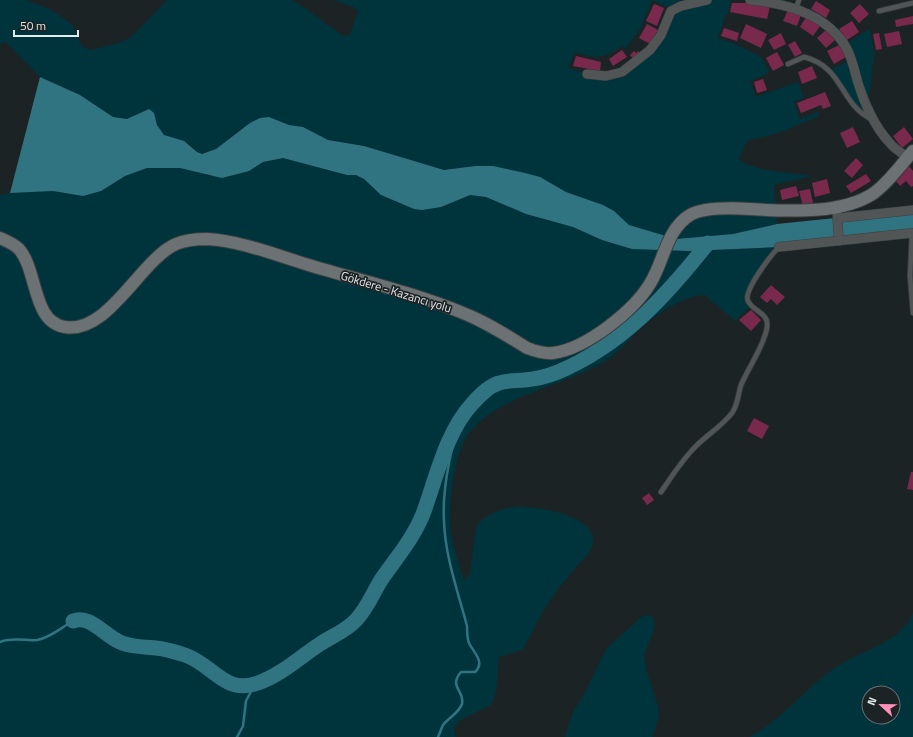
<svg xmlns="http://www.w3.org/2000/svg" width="913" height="737" font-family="'Titillium Web',sans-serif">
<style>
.green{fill:#00343d;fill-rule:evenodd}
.water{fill:#317481}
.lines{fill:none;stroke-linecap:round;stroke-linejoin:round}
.stream{stroke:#317481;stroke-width:2.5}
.river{stroke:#317481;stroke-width:15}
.building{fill:#79294c}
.lane-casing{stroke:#383f41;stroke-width:6}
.street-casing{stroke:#383f41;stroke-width:10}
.secondary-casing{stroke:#383f41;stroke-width:14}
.lane{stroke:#515556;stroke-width:4.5}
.street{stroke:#515556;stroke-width:9}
.secondary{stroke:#6c7273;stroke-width:12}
.labels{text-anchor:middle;stroke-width:3.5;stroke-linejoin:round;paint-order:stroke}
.street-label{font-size:12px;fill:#e4e9ea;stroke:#1c2325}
</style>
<rect width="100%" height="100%" fill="#1c2325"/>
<g class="green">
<path d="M0 0H27L51 10 73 25 80 43 83 47 90 50 123 42 133 35 167 0H291L299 4 343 36 350 35 358 11 353 7 333 0H681L684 5 707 0H731L728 14H726L718 38 737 45 761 57 769 71 767 74 750 81 756 97 798 82 804 98 794 102 800 119 818 112 819 116 778 133 747 141 739 159C749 171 795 173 812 176L774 185 777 224 733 234 676 239 628 225 614 211 603 205 566 192 549 182 525 173 475 166 444 170 365 146 328 140 303 127 289 125 277 120 260 118 237 132 216 149 202 154 197 152 189 144 164 135 160 130 156 121 146 109 137 116 127 119 113 117 80 95 40 77 6 42 0 44ZM652 0 668 7 671 11 643 57 606 76 587 74 568 68 575 52C598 59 602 59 622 46L625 49 640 29Z"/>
<path d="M870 29 874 54 868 107 876 122 861 113 830 70 851 60 844 45Z"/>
<path d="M283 158 347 175H356L364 179 381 195 414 209 441 207 470 195 486 197 526 214 573 227 602 240 632 249 688 251 779 247 748 293 752 305 735 321 706 296C690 292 657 314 644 325 630 337 620 352 604 362 564 386 494 396 467 436 454 456 449 501 450 525 452 544 459 563 464 581L470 573 476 527C483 516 497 510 509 508 529 504 590 513 593 538 594 550 585 558 577 566 564 581 552 596 542 613 535 625 530 638 522 650L499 657 496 692 491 705 460 720 454 728 456 737H0V195L10 193 53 191 83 196 125 176 147 168H180L201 172 208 176 249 171 263 162Z"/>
<path d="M913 613V737H749C783 720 806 686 838 666 864 649 900 643 913 613ZM869 693H893V717H869Z"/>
<path d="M648 615 653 617 655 627 644 655 646 668 658 707 659 715 653 737H565L573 712 584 694 605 651 612 643 643 616Z"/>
</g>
<path class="water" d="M40 77 80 95 113 117 127 119 149 109 154 113 157 125 164 135 184 141 197 152 202 154 216 149 250 123 260 118 269 117 289 125 303 127 328 140 364 146 444 170 475 166H493L525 173 540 177 566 192 603 205 614 211 629 225 676 239 733 234 777 224 913 210V233L779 247 688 251 632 249 602 240 573 227 526 214 486 197 470 195 441 207 422 210 414 209 381 195 364 179 356 175H347L283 158 263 162 249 171 222 178 180 168H147L125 176 101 191 83 196 53 191 10 193Z"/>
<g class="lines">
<g class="stream">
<path d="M0 642C12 637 25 641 37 640 50 638 62 627 73 621"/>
<path d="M237 737 243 726 246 701 255 684"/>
<path d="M438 737C440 733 441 729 443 725 449 717 459 713 462 704 465 690 448 687 461 672H475C486 662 473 652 469 643 467 638 467 632 467 626 458 592 445 556 444 521 442 490 450 457 457 426"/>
</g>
<path class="river" d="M73 621C91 614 105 637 122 643 133 647 144 647 156 648 166 649 176 652 185 655 214 665 224 695 258 683 281 675 300 657 320 644 332 636 346 631 356 620 367 609 373 593 381 580 396 558 413 539 423 514 436 479 446 432 472 404 479 396 489 386 499 383 508 380 516 381 525 380 536 379 548 376 558 372 622 345 666 296 708 243"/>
</g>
<g class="building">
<path d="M816 1 830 10 826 18 811 9Z"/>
<path d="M732 3H749L770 6 767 19 730 12Z"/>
<path d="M654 4 664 8 657 26 646 21Z"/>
<path d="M860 4 869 14 859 23 850 13Z"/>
<path d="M788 10 801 15 797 26 783 21Z"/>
<path d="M913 16V24L896 27 895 20Z"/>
<path d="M806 17 820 26 813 36 800 27Z"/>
<path d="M852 21 859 32 847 40 839 29Z"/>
<path d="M647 24 658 30 650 44 639 38Z"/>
<path d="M746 24 767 34 761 48 740 38Z"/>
<path d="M724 28 739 33 737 41 721 36Z"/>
<path d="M826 30 835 40 826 48 817 38Z"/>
<path d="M899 31 902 44 887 47 884 34Z"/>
<path d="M781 33 786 44 774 50 768 40Z"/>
<path d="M879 33 882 49 876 50 873 34Z"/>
<path d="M795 41 802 53 795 57 788 45Z"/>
<path d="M839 45 846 57 834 64 827 51Z"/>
<path d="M622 50 627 57 613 66 609 59Z"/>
<path d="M634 51 636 53 638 51 641 54 634 60 630 55Z"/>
<path d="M777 52 784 65 773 71 766 58Z"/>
<path d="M576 56 601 62 600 71 573 66Z"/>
<path d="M812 66 817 78 802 84 798 72Z"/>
<path d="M763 79 767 90 757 93 754 82Z"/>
<path d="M825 92 831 106 823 109 821 105 801 113 797 103Z"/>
<path d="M853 127 860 142 847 148 840 133Z"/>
<path d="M904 127 913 139 902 148 893 136Z"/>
<path d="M856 158 863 165 852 178 844 171Z"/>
<path d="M908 165 913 171V186L911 187 906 181 900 186 894 179Z"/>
<path d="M866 174 871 181 851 193 846 186Z"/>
<path d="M827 179 830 193 815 197 812 183Z"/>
<path d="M796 186 799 196 782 200 780 190Z"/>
<path d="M810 189 813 203 803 206 799 191Z"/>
<path d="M771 285 785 297 777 305 771 299 767 303 760 297Z"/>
<path d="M751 310 761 320 751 331 739 320Z"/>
<path d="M754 418 769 426 762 439 747 431Z"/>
<path d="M911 472H913V490L907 489Z"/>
<path d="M649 493 654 500 647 505 642 498Z"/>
</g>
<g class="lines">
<defs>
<g id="lane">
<path d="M796 8 799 0"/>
<path d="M879 11 913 3"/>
<path d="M788 64 804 57C844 67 839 103 871 119"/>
<path d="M912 233 910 276 913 313"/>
<path d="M661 492C672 476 682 460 696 446 707 435 722 426 732 413 738 405 738 394 741 385 748 369 758 355 764 338 775 311 755 315 748 301 743 291 771 255 779 247"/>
</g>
<g id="street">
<path d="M750 0C784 3 821 12 842 41 851 53 854 69 858 83 864 103 875 127 889 142 894 149 901 153 908 157"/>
<path d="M587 74 606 76 622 72 650 50 661 35 671 11 681 6 707 0"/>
<path d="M837 213 839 241"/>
<path d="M838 218 913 210"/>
<path d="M779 247 913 233"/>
</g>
<path id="secondary" d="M0 238C7 241 14 244 19 249 38 271 32 322 65 327 109 334 141 259 176 244 186 240 196 239 207 239 242 241 278 256 312 266 362 281 415 293 463 313 486 322 506 335 527 348 535 351 544 354 553 353 586 349 635 310 651 282 664 260 667 229 690 215 704 207 734 208 750 209 787 211 842 215 874 193 889 182 901 165 913 151"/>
</defs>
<use href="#lane" class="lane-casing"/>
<use href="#street" class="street-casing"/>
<use href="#secondary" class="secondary-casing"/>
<use href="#lane" class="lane"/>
<use href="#street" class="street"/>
<use href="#secondary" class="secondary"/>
</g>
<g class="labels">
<g class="street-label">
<text transform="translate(396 292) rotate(17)" y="4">Gökdere - Kazancı yolu</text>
</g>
</g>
<g transform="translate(881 705) rotate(292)"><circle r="19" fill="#1c2325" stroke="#6c7274"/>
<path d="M0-3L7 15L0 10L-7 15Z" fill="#ff8eb9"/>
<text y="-6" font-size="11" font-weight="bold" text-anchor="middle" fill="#e4e9ea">N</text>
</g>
<path d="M14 30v6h64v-6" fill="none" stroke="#e4e9ea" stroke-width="2"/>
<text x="20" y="30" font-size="12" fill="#e4e9ea" stroke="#1c2325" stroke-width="3" paint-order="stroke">50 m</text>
</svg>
